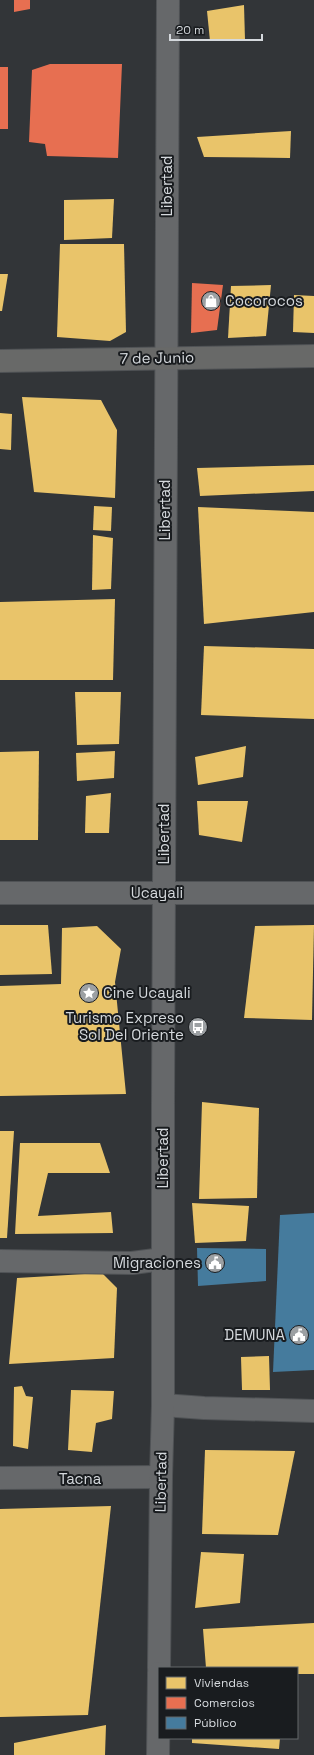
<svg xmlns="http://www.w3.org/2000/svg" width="314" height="1755" font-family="'Space Grotesk',sans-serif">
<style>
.homes{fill:#e9c46a}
.shops{fill:#e76f51}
.public{fill:#457b9d}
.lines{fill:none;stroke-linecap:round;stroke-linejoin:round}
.pedestrian-casing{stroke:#4f5255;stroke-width:24}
.minor-casing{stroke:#4f5255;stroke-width:24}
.tertiary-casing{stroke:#4f5255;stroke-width:24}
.secondary-casing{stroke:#4f5255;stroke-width:24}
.pedestrian{stroke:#66686a;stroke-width:22}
.minor{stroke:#66686a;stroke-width:22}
.tertiary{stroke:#66686a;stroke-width:22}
.secondary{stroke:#686968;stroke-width:22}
.labels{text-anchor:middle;stroke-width:4;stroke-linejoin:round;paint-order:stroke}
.street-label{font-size:15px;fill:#d5d9dd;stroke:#191c1f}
.poi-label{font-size:15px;fill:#d5d9dd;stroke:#191c1f;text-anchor:end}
</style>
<rect width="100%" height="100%" fill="#323538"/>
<g class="homes">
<path d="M244 5 245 40 210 41 207 11Z"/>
<path d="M291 131 290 158 204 157 197 137Z"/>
<path d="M114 199 112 238 64 240V200Z"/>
<path d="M60 244H124L126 332 110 341 57 337Z"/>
<path d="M0 274H8L2 311H0Z"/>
<path d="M271 285 266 336 228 338 231 286Z"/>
<path d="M294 295 314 296V333L293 332Z"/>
<path d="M22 397 101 400 117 430 115 498 34 492Z"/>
<path d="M0 413 12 414 11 450 0 449Z"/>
<path d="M314 465V491L200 496 197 468Z"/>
<path d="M94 506 112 507 111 531 93 530Z"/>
<path d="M198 507 314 512V612L204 624Z"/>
<path d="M93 535 113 538 111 589 92 590Z"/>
<path d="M115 599 113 680H0V602Z"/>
<path d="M204 646 314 649V719L201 715Z"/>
<path d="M75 692H121L119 744 77 745Z"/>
<path d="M246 746 243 777 198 785 195 757Z"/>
<path d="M39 751 38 840H0V752Z"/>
<path d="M115 751 114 778 77 781 76 753Z"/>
<path d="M111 793 109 833H85L86 796Z"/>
<path d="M197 801H248L242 842 199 835Z"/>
<path d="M0 925H48L52 974 0 975Z"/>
<path d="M314 925 312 1020 244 1018 255 926Z"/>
<path d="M97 926 121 949 115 982 126 1094 0 1096V986L61 984 62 928Z"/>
<path d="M202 1102 259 1108 257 1198 199 1199Z"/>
<path d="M0 1131H14L7 1238H0Z"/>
<path d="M20 1143H100L110 1173H48L38 1216 111 1212 113 1233 15 1234Z"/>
<path d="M192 1203 249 1206 246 1241 195 1243Z"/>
<path d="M102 1273 117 1288 114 1358 9 1364 17 1278Z"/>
<path d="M269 1356 270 1390H242L241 1357Z"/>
<path d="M22 1386 26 1396 33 1397 28 1449 13 1446 14 1387Z"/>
<path d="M71 1390 114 1391 112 1419 96 1423 92 1452 68 1450Z"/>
<path d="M205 1450 295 1451 278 1535 202 1534Z"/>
<path d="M111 1506 88 1715 0 1717V1509Z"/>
<path d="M201 1552 244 1554 240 1603 195 1608Z"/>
<path d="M314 1623V1674H297V1668H206L203 1629Z"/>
<path d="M106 1725 105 1755H14V1743Z"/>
<path d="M192 1738H280L279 1749 192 1743Z"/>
</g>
<g class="shops">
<path d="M14 0H30V9L14 12Z"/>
<path d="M50 64H122L118 158 47 156 45 144 29 142 32 70Z"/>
<rect x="0" y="67" width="8" height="62"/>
<path d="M192 283 223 285 217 330 191 333Z"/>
</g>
<g class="public">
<path d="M314 1213V1370L273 1372 280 1215Z"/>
<path d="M197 1248 266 1249V1281L198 1286Z"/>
</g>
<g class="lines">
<defs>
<path id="pedestrian" d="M0 1261 132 1263 163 1259"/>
<g id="minor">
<path d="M0 893H314"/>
<path d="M163 1405 204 1408 314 1411"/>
<path d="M0 1478 161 1477"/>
</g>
<g id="tertiary">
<path d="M159 1668 161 1477 163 1405V1104L168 0"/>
<path d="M158 1755 159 1673"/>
</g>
<path id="secondary" d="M0 361 314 356"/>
</defs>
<use href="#pedestrian" class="pedestrian-casing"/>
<use href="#minor" class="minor-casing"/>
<use href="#tertiary" class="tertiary-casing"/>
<use href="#secondary" class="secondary-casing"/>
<use href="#pedestrian" class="pedestrian"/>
<use href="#minor" class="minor"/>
<use href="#tertiary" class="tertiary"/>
<use href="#secondary" class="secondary"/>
</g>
<defs>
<symbol id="shop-disc" viewBox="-11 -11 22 22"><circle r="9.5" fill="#9ca0a3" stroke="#191c1f"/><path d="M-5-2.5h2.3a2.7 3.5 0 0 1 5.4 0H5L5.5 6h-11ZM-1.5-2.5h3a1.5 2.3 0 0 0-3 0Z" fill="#fff"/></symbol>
<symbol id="sight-disc" viewBox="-11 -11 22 22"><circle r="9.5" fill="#9ca0a3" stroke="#191c1f"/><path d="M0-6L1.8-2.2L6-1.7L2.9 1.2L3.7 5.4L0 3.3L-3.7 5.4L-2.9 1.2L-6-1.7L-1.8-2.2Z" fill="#fff"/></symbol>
<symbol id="bus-disc" viewBox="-11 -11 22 22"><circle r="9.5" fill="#9ca0a3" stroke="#191c1f"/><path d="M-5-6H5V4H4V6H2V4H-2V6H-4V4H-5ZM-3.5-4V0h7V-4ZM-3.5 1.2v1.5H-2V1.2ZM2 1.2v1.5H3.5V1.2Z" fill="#fff"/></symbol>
<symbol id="civic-disc" viewBox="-11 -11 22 22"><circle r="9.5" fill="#9ca0a3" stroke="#191c1f"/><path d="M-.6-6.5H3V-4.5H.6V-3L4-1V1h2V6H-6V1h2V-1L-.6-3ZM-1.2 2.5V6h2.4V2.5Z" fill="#fff"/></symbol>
</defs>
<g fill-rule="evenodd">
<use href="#shop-disc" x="200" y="290" width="22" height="22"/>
<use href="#sight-disc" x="78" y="982" width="22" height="22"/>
<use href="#bus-disc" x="187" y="1016" width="22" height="22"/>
<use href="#civic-disc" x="204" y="1252" width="22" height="22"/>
<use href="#civic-disc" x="288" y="1324" width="22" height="22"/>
</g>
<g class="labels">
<g class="street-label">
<text transform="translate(167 186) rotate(-90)" y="5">Libertad</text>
<text transform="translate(157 358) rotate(-1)" y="5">7 de Junio</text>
<text transform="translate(165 510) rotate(-90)" y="5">Libertad</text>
<text transform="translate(164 834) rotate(-90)" y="5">Libertad</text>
<text x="157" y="898">Ucayali</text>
<text transform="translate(163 1158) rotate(-90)" y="5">Libertad</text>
<text x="80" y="1484">Tacna</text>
<text transform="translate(161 1482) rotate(-89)" y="5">Libertad</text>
</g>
<g class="poi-label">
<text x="225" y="306" text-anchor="start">Cocorocos</text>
<text x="103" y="998" text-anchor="start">Cine Ucayali</text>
<text x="184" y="1023">Turismo Expreso<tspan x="184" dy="17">Sol Del Oriente</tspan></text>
<text x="201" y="1268">Migraciones</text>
<text x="285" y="1340">DEMUNA</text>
</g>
</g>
<rect x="158" y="1667" width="140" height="72" fill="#191c1f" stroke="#64686b"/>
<rect x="166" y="1677" width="20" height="12" fill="#e9c46a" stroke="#64686b"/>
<text x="194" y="1687" font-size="12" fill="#d5d9dd">Viviendas</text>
<rect x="166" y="1697" width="20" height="12" fill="#e76f51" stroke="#64686b"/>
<text x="194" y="1707" font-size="12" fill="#d5d9dd">Comercios</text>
<rect x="166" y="1717" width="20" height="12" fill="#457b9d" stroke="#64686b"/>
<text x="194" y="1727" font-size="12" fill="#d5d9dd">Público</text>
<path d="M170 34v6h92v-6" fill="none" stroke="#d5d9dd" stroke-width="2"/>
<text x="176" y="34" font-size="12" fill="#d5d9dd" stroke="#191c1f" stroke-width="3" paint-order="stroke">20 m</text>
</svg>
